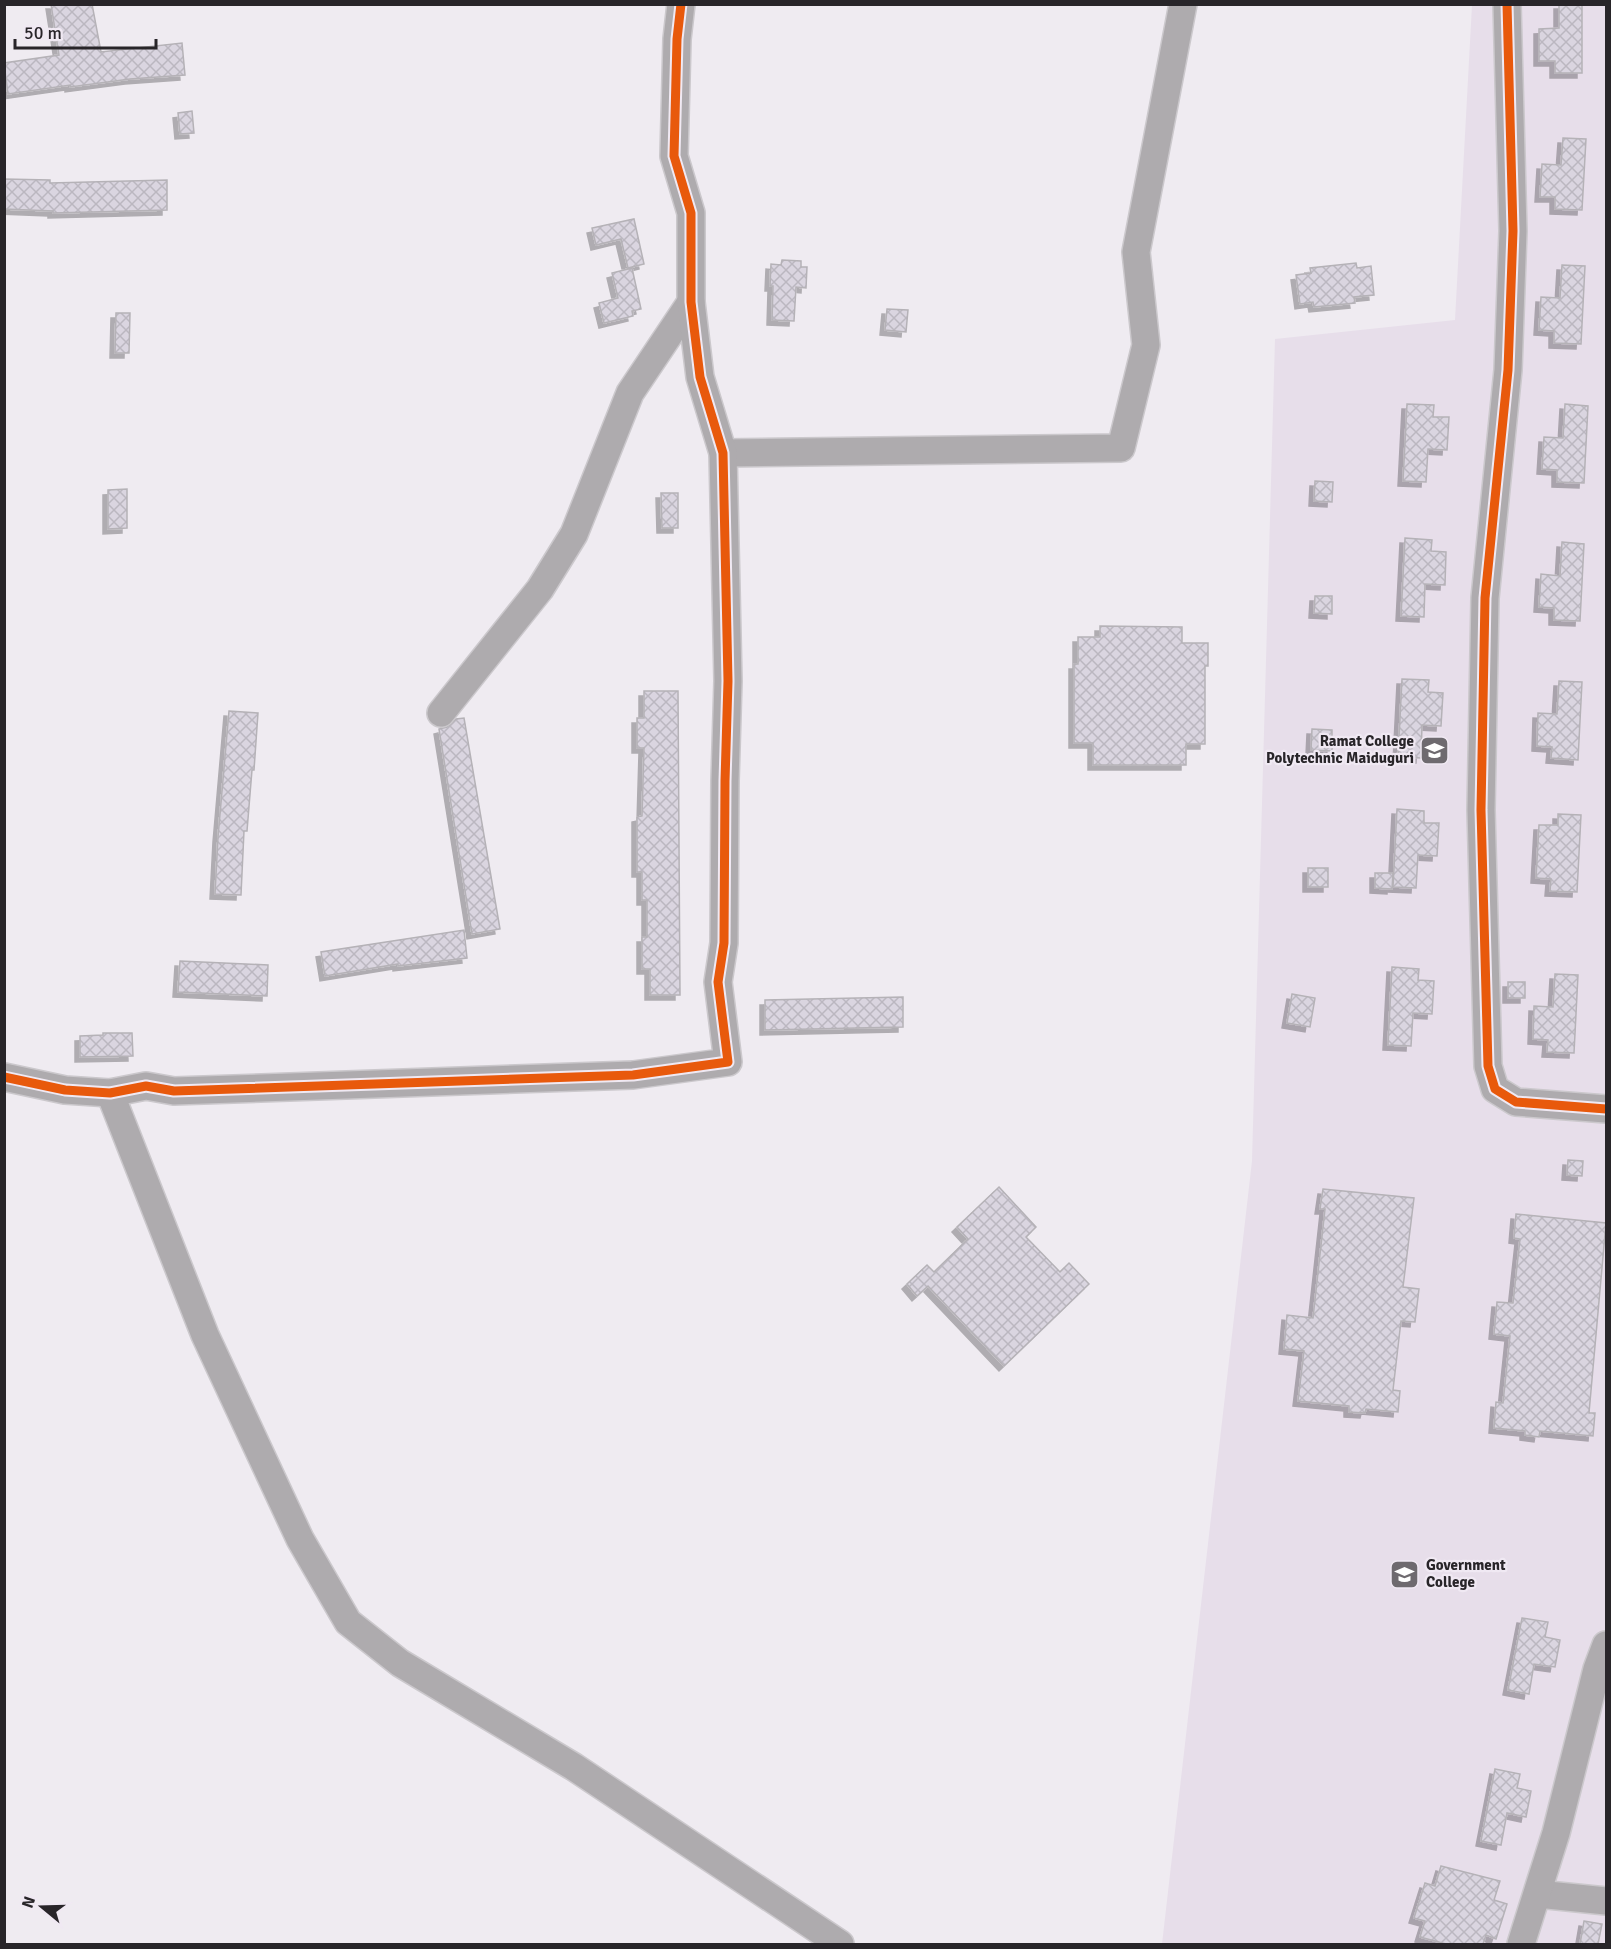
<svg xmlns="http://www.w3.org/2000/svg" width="1611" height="1949" font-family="Signika,sans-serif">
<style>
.built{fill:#e7deea}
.building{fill:url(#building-cross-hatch);stroke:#b5b2b7;stroke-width:1.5;filter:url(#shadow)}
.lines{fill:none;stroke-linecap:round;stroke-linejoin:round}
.minor-casing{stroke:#cbc8cc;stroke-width:30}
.minor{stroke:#aeabae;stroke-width:27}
.cycleway-casing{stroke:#f0e9f3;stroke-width:13}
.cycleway{stroke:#e8590c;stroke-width:9}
.labels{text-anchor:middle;stroke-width:4.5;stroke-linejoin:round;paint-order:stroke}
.poi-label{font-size:15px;font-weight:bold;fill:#282529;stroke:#f0e9f3;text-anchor:end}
</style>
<defs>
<pattern id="building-cross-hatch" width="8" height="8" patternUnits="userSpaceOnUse" patternTransform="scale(1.5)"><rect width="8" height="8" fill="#dad5e0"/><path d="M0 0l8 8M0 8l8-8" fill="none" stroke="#bbb7c0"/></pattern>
<filter id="shadow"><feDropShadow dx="-5" dy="5" stdDeviation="0" flood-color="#0004"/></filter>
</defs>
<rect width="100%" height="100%" fill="#efebf1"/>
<path class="built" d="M1472 5H1606V1944H1162L1252 1161 1275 339 1455 320Z"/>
<g class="building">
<path d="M51 4H92L101 52 182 43 185 75 130 79 70 87V85L8 94 4 63 59 55Z"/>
<path d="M1559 4H1582V73H1555V61H1539V29L1559 28Z"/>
<path d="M192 111 194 133 180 134 178 113Z"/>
<path d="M1563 138 1586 139 1582 210 1555 209V197H1540L1542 164 1561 165Z"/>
<path d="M4 179 50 180V183L167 180V210L53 213V211L4 209Z"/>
<path d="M634 219 644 264 628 268 621 239 596 245 592 228Z"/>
<path d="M782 260 801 261V267H807L806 288 796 287 794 321 772 320 773 286H770L771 264 781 265Z"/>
<path d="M1356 263 1357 268 1371 266 1374 295 1354 297 1355 303 1314 307 1313 302 1300 304 1296 275 1311 273 1310 268Z"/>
<path d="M1562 265 1585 266 1581 344 1554 343V331L1539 330 1541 297 1560 298Z"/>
<path d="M632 268 641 309 632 311 633 316 604 323 599 303 618 298 612 273Z"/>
<path d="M887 309 908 310 906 332 885 330Z"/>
<path d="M116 313H130L129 353H115Z"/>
<path d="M1407 404 1434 405 1433 417H1449L1447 450 1428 449 1426 482 1403 481Z"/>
<path d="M1565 404 1588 406 1584 483 1557 482V470L1542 469 1544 437 1563 438Z"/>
<path d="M1315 481 1333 482 1332 502 1314 501Z"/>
<path d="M127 489V528L108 529V490Z"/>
<path d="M661 493H678V528H662Z"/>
<path d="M1405 538 1432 540 1431 551 1446 552 1445 585 1425 584 1424 617 1401 616Z"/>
<path d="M1562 542 1584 544 1580 621 1554 620V608L1539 607 1541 574 1560 576Z"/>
<path d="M1315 596H1332V614L1314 613Z"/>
<path d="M1100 626 1182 627V643H1208V666H1205V744H1186V765H1093V743H1074V664H1078V637H1100Z"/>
<path d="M1402 679 1429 680 1428 692 1443 693 1441 726 1422 725 1421 758 1398 757Z"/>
<path d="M1559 681 1582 682 1578 760 1551 758 1552 747 1537 746 1538 713 1557 714Z"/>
<path d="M644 691H678L680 995H650V969H642V937H647V900H642V872H637V817L642 816 644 748H637V718H644Z"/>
<path d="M229 711 258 713 254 770H252L247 831H244L241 895 215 894 218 837Z"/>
<path d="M464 718 500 929 472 934 439 729 447 727 456 719Z"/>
<path d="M1312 729 1332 730V751L1311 750Z"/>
<path d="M1397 809 1424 811V823H1439L1437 856 1418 855 1416 888 1393 887Z"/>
<path d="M1558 814 1581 815 1577 892 1550 891 1551 879 1536 878 1539 825H1558Z"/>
<rect x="1308" y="868" width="20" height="19"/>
<path d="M1375 873H1393L1392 889 1375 888Z"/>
<path d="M464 930 467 958 398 966V964L325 976 321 952Z"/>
<path d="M180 961 268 965 267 996 178 992Z"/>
<path d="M1392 967 1419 969 1418 980 1434 981 1432 1014 1413 1013 1411 1046 1388 1045Z"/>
<path d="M1555 974 1578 975 1574 1053 1547 1052 1548 1040 1533 1039 1534 1006 1553 1007Z"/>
<rect x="1508" y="982" width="17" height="16"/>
<path d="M1292 994 1315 998 1310 1027 1287 1023Z"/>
<path d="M903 997V1027L765 1030V1000Z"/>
<path d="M103 1033H132L133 1056 80 1057V1036L103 1035Z"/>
<path d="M1568 1160 1583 1161 1582 1176 1567 1175Z"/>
<path d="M999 1187 1036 1227 1026 1237 1060 1272 1069 1263 1089 1284 1004 1366 928 1286 917 1296 907 1284 927 1265 934 1272 968 1239 957 1227Z"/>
<path d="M1323 1189 1414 1198 1403 1287 1419 1289 1415 1322 1401 1321 1393 1390 1400 1391 1398 1412 1366 1409 1365 1413 1349 1412V1406L1298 1401 1304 1351 1284 1349 1287 1315 1313 1318 1325 1209H1320Z"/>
<path d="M1516 1214 1606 1223 1589 1413H1595L1593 1436 1540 1431 1539 1437 1525 1435V1431L1494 1428 1496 1402 1503 1403 1510 1336 1494 1334 1497 1302 1513 1303 1520 1239 1514 1238Z"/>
<path d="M1522 1618 1548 1622 1545 1637 1560 1640 1555 1667 1534 1664 1529 1694 1508 1690Z"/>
<path d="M1495 1769 1520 1774 1517 1788 1531 1791 1526 1817 1507 1813 1501 1845 1481 1841Z"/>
<path d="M1441 1866 1500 1881 1494 1900 1507 1904 1496 1939 1486 1935 1483 1944H1446L1420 1937 1425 1921 1414 1918 1425 1883 1435 1886Z"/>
<path d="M1584 1921 1602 1924 1598 1944H1580Z"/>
</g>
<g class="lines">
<defs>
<g id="minor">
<path d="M1507 4 1513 231 1508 370 1485 598 1481 810 1488 1066 1495 1089 1516 1102 1606 1109"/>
<path d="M723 453 1121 448 1146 345 1136 252 1183 4"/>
<path d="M441 713 540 589 574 534 630 393 691 302"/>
<path d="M4 1077 65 1090 110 1093 146 1086 174 1091 633 1075 728 1062 718 982 724 943 725 781 728 681 723 453 700 377 691 302V213L674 156 677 39 681 4"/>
<path d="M110 1093 205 1335 300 1539 348 1622 400 1663 574 1767 840 1944"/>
<path d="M1538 1894 1606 1901"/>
<path d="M1521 1944 1556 1833 1597 1669 1606 1645"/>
</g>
</defs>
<use href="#minor" class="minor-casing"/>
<use href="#minor" class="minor"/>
<defs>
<g id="cycleway">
<path d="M1507 4 1513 231 1508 370 1485 598 1481 810 1488 1066 1495 1089 1516 1102 1606 1109"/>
<path d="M4 1077 65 1090 110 1093 146 1086 174 1091 633 1075 728 1062 718 982 724 943 725 781 728 681 723 453 700 377 691 302V213L674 156 677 39 681 4"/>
</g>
</defs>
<use href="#cycleway" class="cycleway-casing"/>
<use href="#cycleway" class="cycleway"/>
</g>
<defs>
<symbol id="school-square" viewBox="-11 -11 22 22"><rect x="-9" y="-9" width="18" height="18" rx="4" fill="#6e6a6f" stroke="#f0e9f3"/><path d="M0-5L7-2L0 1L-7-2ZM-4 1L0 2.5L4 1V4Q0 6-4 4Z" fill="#fff"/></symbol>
</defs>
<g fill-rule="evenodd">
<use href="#school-square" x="1418" y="734" width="33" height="33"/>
<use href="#school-square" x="1388" y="1558" width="33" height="33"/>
</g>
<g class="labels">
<g class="poi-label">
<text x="1414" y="746">Ramat College<tspan x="1414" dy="17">Polytechnic Maiduguri</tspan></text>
<text x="1426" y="1570" text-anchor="start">Government<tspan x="1426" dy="17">College</tspan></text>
</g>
</g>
<rect width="1611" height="1949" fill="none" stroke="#282529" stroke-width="12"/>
<g transform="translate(42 1907) rotate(289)" stroke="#f0e9f3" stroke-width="4.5" paint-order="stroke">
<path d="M0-4.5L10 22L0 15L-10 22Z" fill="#282529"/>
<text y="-9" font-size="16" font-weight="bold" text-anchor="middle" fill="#282529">N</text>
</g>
<path d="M15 39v9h141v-9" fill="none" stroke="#282529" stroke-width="3"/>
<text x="24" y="39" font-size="18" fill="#282529" stroke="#f0e9f3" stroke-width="4.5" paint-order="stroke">50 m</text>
</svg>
